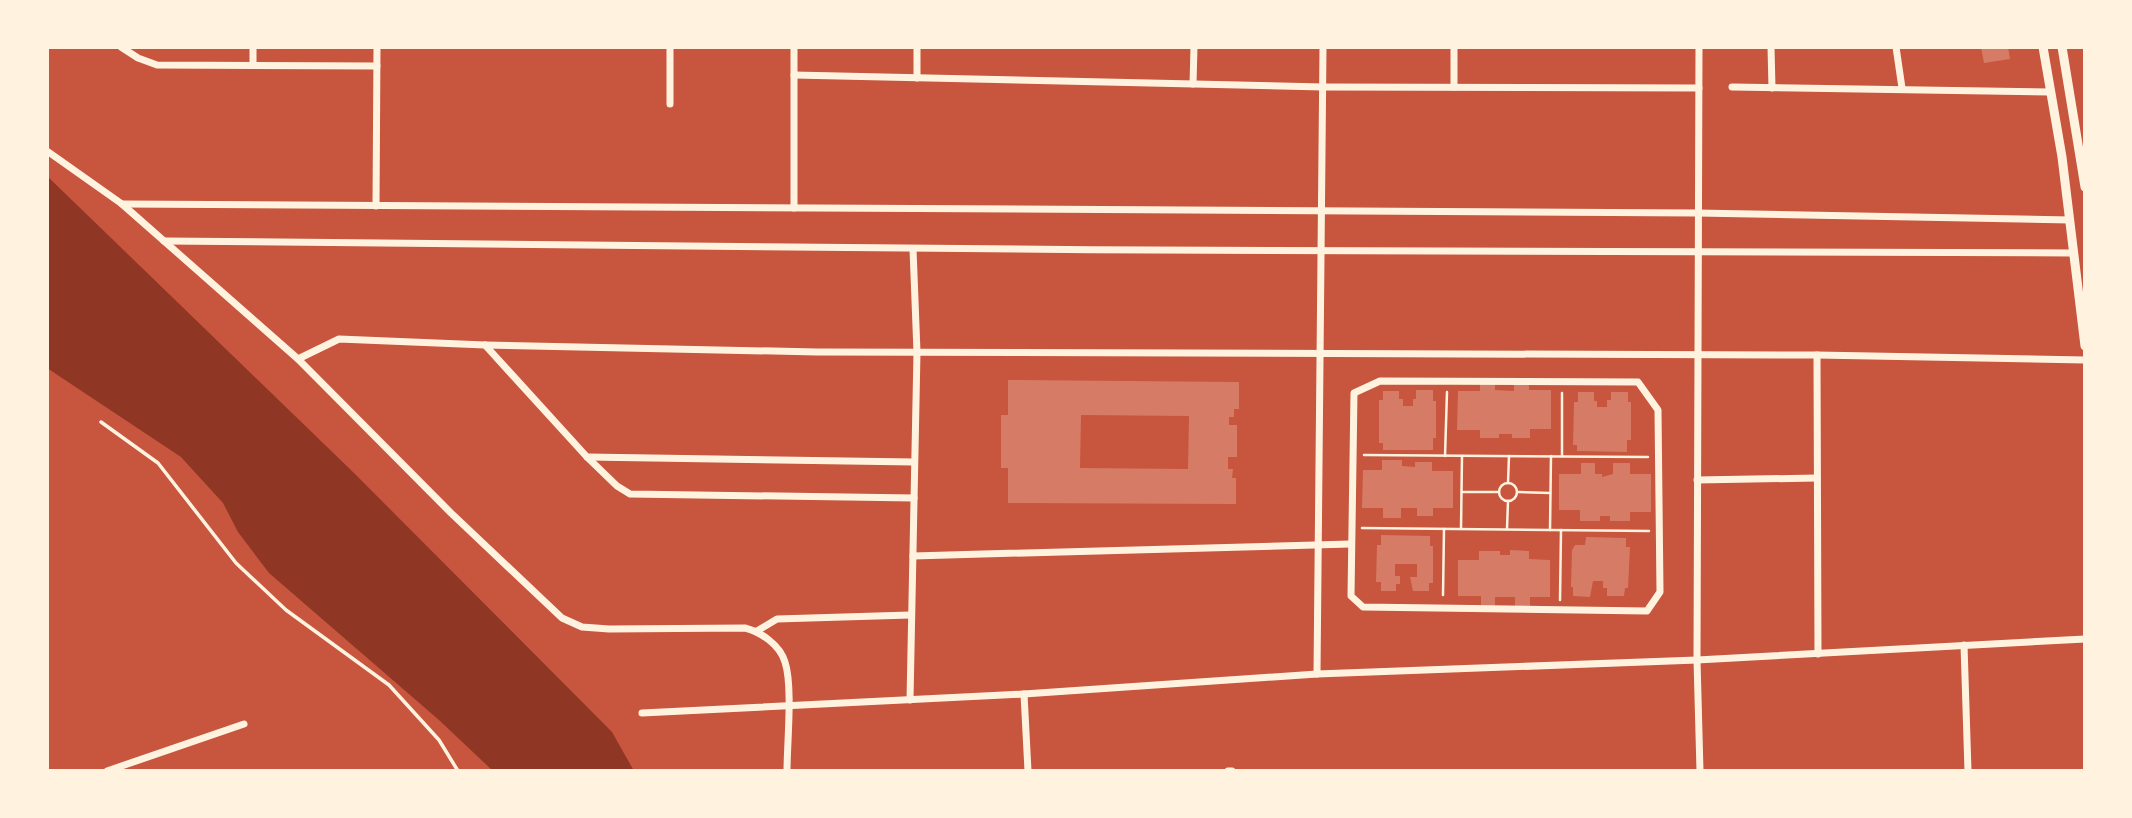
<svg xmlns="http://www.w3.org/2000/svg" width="2132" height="818" font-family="'Playfair Display',serif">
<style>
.water{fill:#8f3625}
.building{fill:#d67c66;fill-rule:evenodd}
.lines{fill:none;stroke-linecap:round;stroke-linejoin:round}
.path{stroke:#fff3e0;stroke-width:2.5}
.service{stroke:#fff3e0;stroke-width:3.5}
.minor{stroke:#fff3e0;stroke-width:7}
.tertiary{stroke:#fff3e0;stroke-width:9}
</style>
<rect width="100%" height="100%" fill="#c8553d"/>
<path class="water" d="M47 176 354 473 612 732 634 771H493L439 720 269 573 238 532 223 503 181 457 47 368Z"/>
<g class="building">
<path d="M1981 47H2008L2010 59 1984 63Z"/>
<path d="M1008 380 1239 382V409H1234V417H1229V425H1237V457H1228V469H1233L1232 478H1236V504L1008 503V468H1001V415H1008ZM1081 415 1189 416 1188 469 1080 468Z"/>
<path d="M1480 384H1495V390L1514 391V384H1529V390H1551V429H1530V438H1512V434H1499V438H1480V430H1457L1458 391H1480Z"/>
<path d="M1416 390H1433V401H1436V438H1433V450H1383V443H1379V400H1383V391H1399V399H1403V406H1413V399H1416Z"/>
<path d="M1578 392H1594V401H1597V407H1607V400H1611V392H1628V402H1631V440H1627V452L1577 451V445H1573L1574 402H1578Z"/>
<path d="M1382 460H1402V466L1415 467V462H1432V471H1453V508H1433V516H1417V508H1401V518H1383V508H1362L1363 470H1382Z"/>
<path d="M1581 463H1595V474H1602V477L1613 474V463H1630V474H1651V512H1630V521H1610V516H1600V521H1580V510H1559V474H1581Z"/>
<path d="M1381 535 1430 536V546H1433V583H1429V591H1413L1410 577H1417V564H1395V576H1400V584H1396V591H1381V582H1376L1377 545H1381Z"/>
<path d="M1586 537 1626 538V547H1630L1628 588H1625L1624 596H1607V588H1603V581H1593L1590 597 1573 596V587H1571L1572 550 1575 545H1585Z"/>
<path d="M1510 550 1529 551V559L1550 560V597H1530V607H1515V597H1495V607L1481 606V596H1458V560H1479V551H1500V555H1510Z"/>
</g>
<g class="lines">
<g class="path">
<path d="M1364 455 1648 457"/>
<path d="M1445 456 1447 392"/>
<path d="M1562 456V393"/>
<path d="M1508 483 1509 456"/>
<circle cx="1508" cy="492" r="9"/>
<path d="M1462 492H1499"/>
<path d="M1518 492 1550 493"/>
<path d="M1362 528 1649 531"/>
<path d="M1461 529 1462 456"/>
<path d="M1507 529 1508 501"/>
<path d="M1550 530 1551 456"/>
<path d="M1443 595 1444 529"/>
<path d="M1560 600 1561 530"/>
</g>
<path class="service" d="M101 422 158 463 236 563 286 610 389 685 439 740 458 771"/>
<g class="minor">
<path d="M121 47 138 58 157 65 377 66"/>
<path d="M253 47V65"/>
<path d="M670 47V104"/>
<path d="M794 47V208"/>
<path d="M917 47V78"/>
<path d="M1699 47 1697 660 1700 771"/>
<path d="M1771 47 1772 88"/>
<path d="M1896 47 1902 88"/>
<path d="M794 75 1323 87 1699 88"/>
<path d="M1193 84 1194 47"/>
<path d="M1454 87V47"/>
<path d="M1732 87 2051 92"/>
<path d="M47 151 122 204 298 359 451 513 562 618 582 627 609 629 745 628C761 632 780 645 785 662 793 687 787 743 787 771"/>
<path d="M122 204 1697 213 2070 220"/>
<path d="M376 206 377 47"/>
<path d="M164 241C800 248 1437 254 2073 253"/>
<path d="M485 345 587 457 617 486 630 494 914 498"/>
<path d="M1817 355 1818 654"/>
<path d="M298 359 339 339 485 345 817 352 1817 355 2085 360"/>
<path d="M1380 381 1638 382 1658 410 1660 592 1647 611 1363 607 1351 596 1354 393Z"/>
<path d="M587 457 914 462"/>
<path d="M1697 480 1817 478"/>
<path d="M913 556 1350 544"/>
<path d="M757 631 777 619 910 615"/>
<path d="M1964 645 1968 771"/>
<path d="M1317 674 1323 47"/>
<path d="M1024 694 1028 771"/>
<path d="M910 700 917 352 913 249"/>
<path d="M642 713 1024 694 1317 674 1697 660 2085 639"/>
<path d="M107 771 244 724"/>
<path d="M1228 771H1232"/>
</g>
<g class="tertiary">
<path d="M2043 47 2062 157 2085 346"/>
<path d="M2062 47 2085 187"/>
</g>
</g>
<rect width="2132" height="818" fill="none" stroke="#fff3e0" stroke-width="98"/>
</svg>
